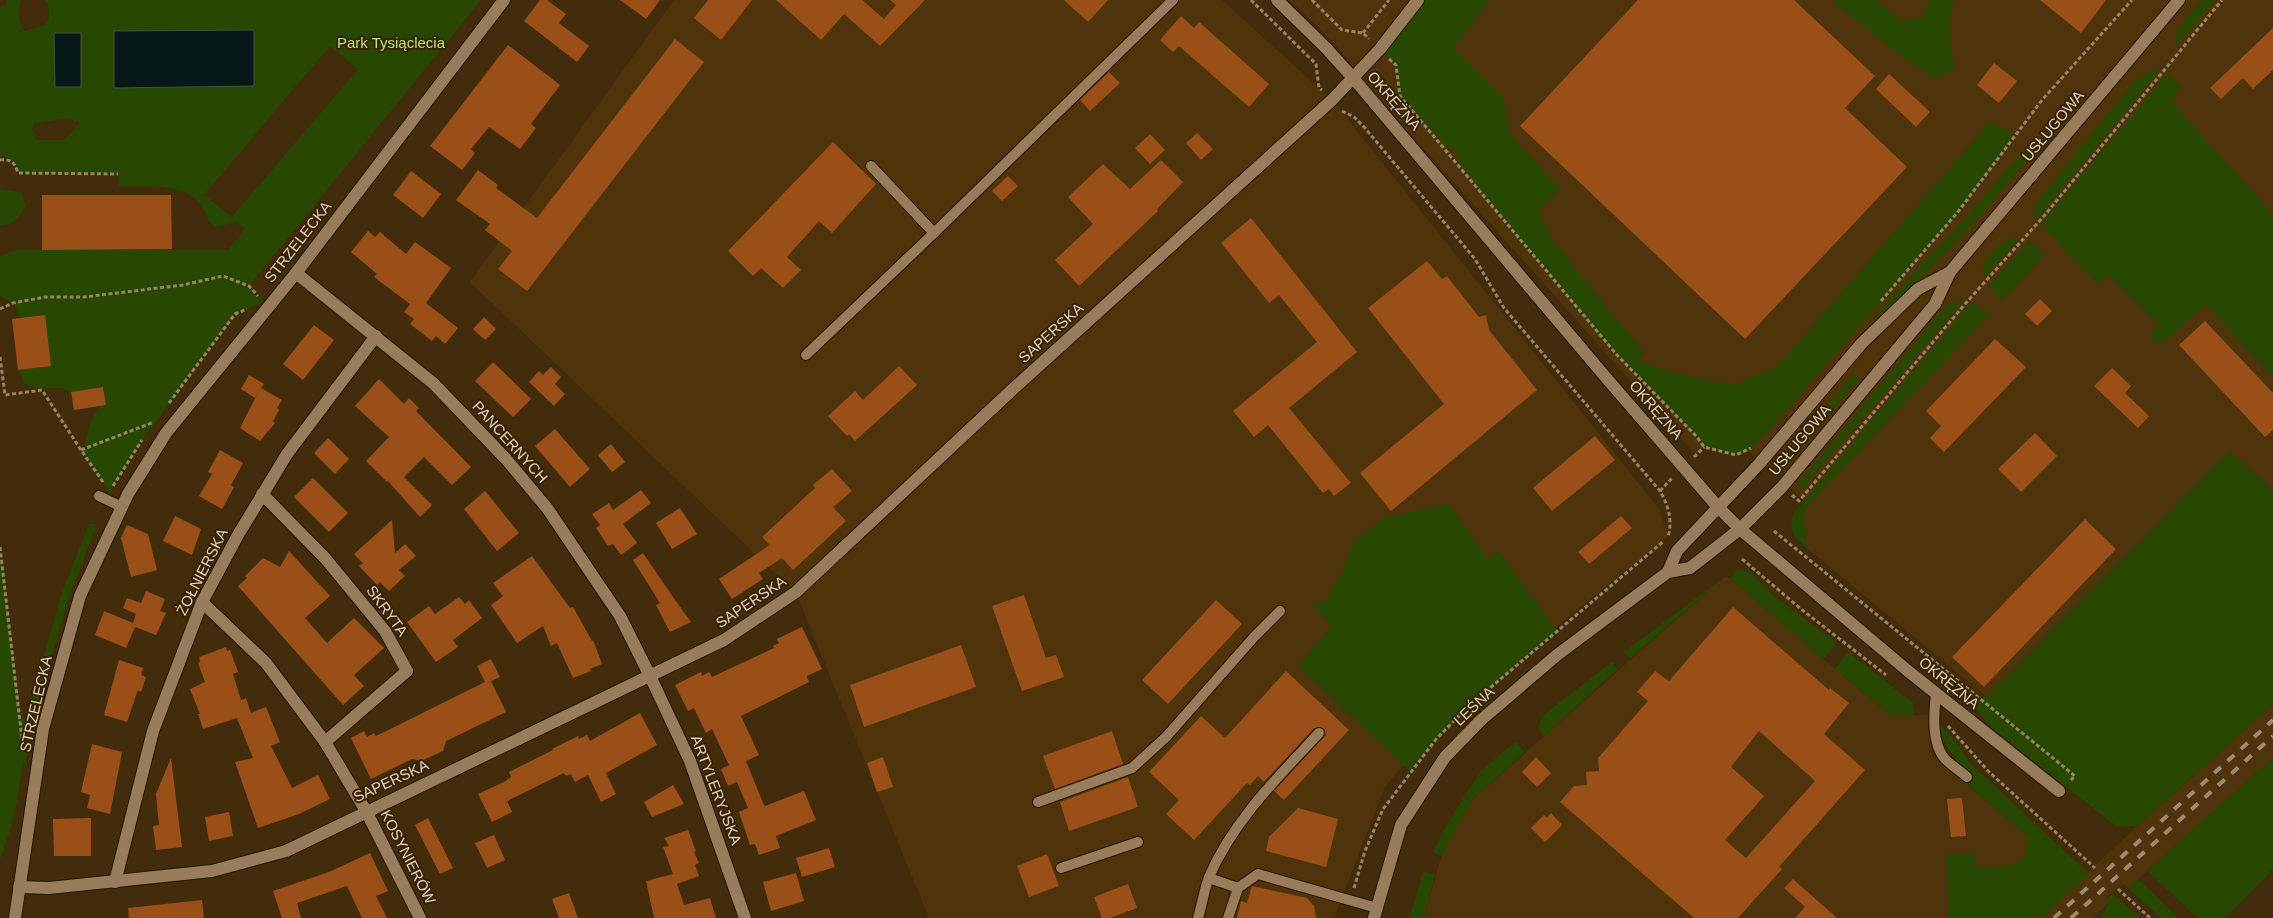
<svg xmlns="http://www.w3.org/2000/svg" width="2273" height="918" font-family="Helvetica,sans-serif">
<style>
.built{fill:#4f340b}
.green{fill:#284700;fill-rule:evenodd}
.water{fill:#071818;stroke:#48504b}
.building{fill:#994f17;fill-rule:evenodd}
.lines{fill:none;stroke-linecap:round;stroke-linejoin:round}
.lane-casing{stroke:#261500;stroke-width:12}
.street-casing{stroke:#261500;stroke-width:14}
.secondary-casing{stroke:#261500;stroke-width:14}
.path{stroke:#96836b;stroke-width:3;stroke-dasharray:4 2.5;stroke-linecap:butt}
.lane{stroke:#987d5d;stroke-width:10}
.street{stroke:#987d5d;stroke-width:12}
.secondary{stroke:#987d5d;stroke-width:12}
.rail{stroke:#9d8a73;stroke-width:4;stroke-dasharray:9 9;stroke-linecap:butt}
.labels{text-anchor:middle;stroke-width:4;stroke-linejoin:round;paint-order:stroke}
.park-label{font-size:15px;fill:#afe87e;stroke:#382202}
.street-label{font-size:15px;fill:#e1d2c1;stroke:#382202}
</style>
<rect width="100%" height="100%" fill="#432c0c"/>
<g class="built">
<path d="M674 0H1222L1332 100 1659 509 1669 536 1445 715 1385 787 1334 918H929L796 593 470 282Z"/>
<path d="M1290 0H2273V644L2107 797 1806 547 1804 510 1809 504 1748 451 1736 455 1704 447 1696 455 1370 88 1334 43Z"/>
<path d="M1723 578H1730L1849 681 1892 716 1929 715 1932 755 2072 873 2022 918H1424L1443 850 1472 800Z"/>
<path d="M2273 705V758L2128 888 2124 884 2105 898 2109 903 2092 918H2041L2137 826Z"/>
</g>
<g class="green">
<path d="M7 0H22C16 12 18 19 24 31L45 25 49 18 48 3 44 0H481L249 286 264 302 235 314 135 450 110 493 81 450 84 449 91 421 101 405 106 404 103 387 71 392 62 388H38L25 385 18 370 45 315 20 318 13 303 0 296V256L16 250H228L245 228 237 222 215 227 209 222C199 180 153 187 119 186L118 174 18 173C15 164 11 156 0 156V6L7 5ZM330 46 358 69 232 217 204 195ZM61 119 79 121V124L64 140H35L36 135 32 130 34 124Z"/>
<path d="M1418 0H1490L1453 48 1504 99 1509 133 1561 190 1539 210 1553 241 1645 353 1637 360 1670 372 1733 385 1777 367 1990 122 2015 135 1957 213 1776 423 1748 451 1736 455 1704 447 1697 437 1628 366 1524 245 1456 158 1459 155 1452 147 1449 149 1400 96 1396 65 1380 49Z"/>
<path d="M1831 0H1876L1901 21 1923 17 1929 0H1952L1954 1 1949 28 1954 68 1936 79 1899 54Z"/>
<path d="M2202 0H2216L2176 45C2176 25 2189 14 2202 0Z"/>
<path d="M2153 69H2160L2037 220 2035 211 2037 202 2134 81Z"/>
<path d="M2167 74 2182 86 2171 101 2273 214V376L2206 305 2160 345 2149 335 2159 324 2108 276 2097 283 2044 228V220Z"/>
<path d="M2026 147 2033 153 1972 225 1928 271 1869 323 1922 263 1952 234Z"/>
<path d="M0 189 21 192 26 206C19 217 14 224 0 226Z"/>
<path d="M2013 238 2019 240 1984 277C1984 274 1982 268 1983 265 1987 254 2003 242 2013 238Z"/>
<path d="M2028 242 2038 248 2045 255 2002 301 1989 286Z"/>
<path d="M1957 301 1963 302 1801 490 1797 485 1946 306Z"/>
<path d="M1972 302 1990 314 1804 510 1806 547C1794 537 1788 530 1793 514Z"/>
<path d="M1854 374 1859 378 1783 469 1778 465Z"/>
<path d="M2230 451 2273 490V705L2137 826H2116L1988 725 1976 708 1977 700 1987 696Z"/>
<path d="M1449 504 1488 559 1498 551 1557 630C1505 675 1452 717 1410 771L1298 666 1332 625 1312 604 1325 603 1343 570 1354 541 1384 518Z"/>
<path d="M89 524H97L69 597 31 728 25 773 23 755C20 792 14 824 0 859V547L21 718H26L62 593Z"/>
<path d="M1742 570 1750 572 1774 596 1837 643 1823 659 1730 578 1736 571Z"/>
<path d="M1723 578 1630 659 1624 652Z"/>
<path d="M1848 652 1913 703 1915 716H1892L1835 669Z"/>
<path d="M1612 662 1617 670 1543 737 1538 727 1542 716Z"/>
<path d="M1940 724 1955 741 1969 762 2089 874 2041 918H1949L1946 853H1975L1976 868 2012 865 2026 857 2029 837 1963 781 1969 773C1954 758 1943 746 1940 724Z"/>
<path d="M1515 742 1525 752 1472 800 1441 856 1433 852 1450 819 1481 771Z"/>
<path d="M2273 758V869L2226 918H2198L2147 871Z"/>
<path d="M1423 871 1435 875 1424 918H1410Z"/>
<path d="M2138 879 2179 918H2161L2128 888Z"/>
<path d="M2113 894 2140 918H2101L2108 903 2105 899Z"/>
</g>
<g class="water">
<path d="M254 30V86L114 88V31Z"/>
<path d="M54 33H81V87H55Z"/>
</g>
<g class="building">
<path d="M540 0H547L566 14 559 23 589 46 577 62 524 21Z"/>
<path d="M620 0H660L646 19Z"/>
<path d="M708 0H752L721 40 694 18Z"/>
<path d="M776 0H862L884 19 896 5 890 0H925L880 46 844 14 821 40Z"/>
<path d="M1064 0H1108L1088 22Z"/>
<path d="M1638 0H1794L1875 76 1845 108 1907 167 1745 339 1520 126Z"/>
<path d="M2040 0H2106L2081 33Z"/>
<path d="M1181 16 1194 28 1199 22 1269 84 1249 107 1179 46 1173 52 1160 40Z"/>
<path d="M2273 28V70L2253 89 2243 78 2221 99 2210 88Z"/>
<path d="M675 39 704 62 527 291 498 269 512 251 485 230 490 224 456 200 478 170 498 185 496 188 537 218Z"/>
<path d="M508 45 560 85 531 124 536 128 520 149 489 127 471 149 475 153 462 170 430 146Z"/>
<path d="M1994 63 2017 81 1999 103 1977 85Z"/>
<path d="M1109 72 1120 83 1090 111 1080 100Z"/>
<path d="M1889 74 1930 112 1916 127 1876 89Z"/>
<path d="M1197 133 1213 149 1201 160 1186 143Z"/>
<path d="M1150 134 1165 150 1150 164 1135 148Z"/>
<path d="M833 142 876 184 832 233 819 221 787 257 801 270 783 288 761 268 753 276 728 251Z"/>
<path d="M1161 160 1183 182 1157 209 1158 211 1079 286 1055 260 1093 224 1068 197 1103 164 1130 189Z"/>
<path d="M411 171 441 194 423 218 393 195Z"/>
<path d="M1008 176 1018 186 1002 201 992 191Z"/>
<path d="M42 195H171L172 249 42 250Z"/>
<path d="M1251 218 1357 352 1289 408 1351 483 1334 496 1329 489 1323 493 1268 425 1254 437 1233 411 1317 342 1279 295 1269 303 1221 243Z"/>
<path d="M368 231 375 237 380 232 406 254 415 242 451 268 426 303 458 328 445 344 436 336 432 341 410 324 414 319 404 312 410 304 374 277 377 274 351 252Z"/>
<path d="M1427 261 1442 279 1447 276 1479 317 1486 315 1489 330 1537 390 1391 511 1360 473 1444 404 1368 308Z"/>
<path d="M2040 299 2052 311 2037 326 2025 314Z"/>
<path d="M45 315 51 366 18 370 12 319Z"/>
<path d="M484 317 496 329 485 340 473 329Z"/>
<path d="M2205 321 2273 393V430L2265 437 2179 345Z"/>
<path d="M314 325 334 340 303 380 283 364Z"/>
<path d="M1995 339 2026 367 1944 452 1930 438 1941 426 1926 411Z"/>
<path d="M493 362 531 399 513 417 475 381Z"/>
<path d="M899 366 917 385 855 441 849 434 847 436 828 416 855 391 863 400Z"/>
<path d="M551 367 561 377 555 384 565 394 554 406 529 382 539 371 543 375Z"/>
<path d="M2112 368 2131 386 2125 393 2149 416 2138 428 2094 386Z"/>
<path d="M249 375 264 384 261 388 282 400 277 408 279 410 273 421 275 423 260 441 240 428 259 391 255 398 241 389Z"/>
<path d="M379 379 404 404 409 398 419 408 416 411 471 467 452 485 424 457 404 477 432 505 420 517 387 480 388 483 366 461 389 437 355 406Z"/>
<path d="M103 387 106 405 74 410 71 392Z"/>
<path d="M555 429 590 469 570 487 535 446Z"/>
<path d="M2035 433 2057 456 2021 492 1998 469Z"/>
<path d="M1595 436 1615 460 1552 511 1533 488Z"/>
<path d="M328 438 349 459 335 474 314 453Z"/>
<path d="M611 444 625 462 612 472 598 455Z"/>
<path d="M220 450 243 463 231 485 234 487 222 509 199 496 212 474 208 472Z"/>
<path d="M832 469 852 491 833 507 846 521 793 570 782 558 759 573 763 579 732 599 719 579 770 545 762 537 815 488 813 485Z"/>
<path d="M313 478 348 513 329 532 294 497Z"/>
<path d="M641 490 651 503 623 524 637 543 621 555 613 544 608 546 596 528 600 525 592 514 609 503 613 510Z"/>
<path d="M485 491 519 533 497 551 464 509Z"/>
<path d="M680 508 697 534 672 549 656 523Z"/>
<path d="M175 516 201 529 192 555 163 541Z"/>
<path d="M1621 516 1632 528 1589 564 1578 552Z"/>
<path d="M2085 519 2116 549 1984 687 1952 657Z"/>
<path d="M392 520 395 553 405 544 416 556 399 570 405 576 389 591 380 582 377 585 359 566 363 563 354 554Z"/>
<path d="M127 525 148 534 157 570 131 577 121 538Z"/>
<path d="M289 551 330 596 305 618 327 643 354 618 384 648 354 675 364 686 343 705 238 586 247 578 245 576 263 558 280 567Z"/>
<path d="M643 553 673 597 691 622 670 632 656 605 660 603 633 560Z"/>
<path d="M532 556 570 608 573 607 592 641 593 640 602 664 590 669 591 671 573 678 557 643 551 646 543 626 517 643 491 605 503 596 493 583Z"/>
<path d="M146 591 165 599 160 611 166 613 156 635 135 627 126 648 95 635 104 611 133 623 136 614 123 608 127 598 141 603Z"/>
<path d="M1024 595 1046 658 1056 655 1064 677 1022 691 992 606Z"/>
<path d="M459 597 465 604 469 600 482 618 453 640 458 647 436 662 407 622 429 606 435 614Z"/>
<path d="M1216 600 1242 624 1168 704 1142 680Z"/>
<path d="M1733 607 1829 690 1830 688 1849 703 1824 734 1865 770 1779 867 1782 869 1738 918H1694L1560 802 1574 786 1587 785 1586 772 1599 771 1598 758 1648 701 1637 692 1655 671 1669 681ZM1759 731 1815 781 1746 858 1725 840 1764 796 1731 767Z"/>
<path d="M802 627 822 669 807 676 809 682 741 716 759 755 746 761 763 803 765 806 804 791 816 820 776 836 780 848 759 855 755 844 750 845 739 812 748 808 737 782 728 786 721 769 729 765 712 729 706 733 694 708 688 711 675 685 701 672 702 676 709 672 712 677 774 648 773 646 779 643 777 639Z"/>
<path d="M961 645 976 687 864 727 850 685Z"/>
<path d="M226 647 227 651 230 650 238 672 233 674 241 700 246 698 251 713 266 707 280 742 271 746 292 788 318 775 330 799 299 814 258 828 235 762 253 758 237 718 203 729 198 714H200L190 689 205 682 198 663 200 662 199 657Z"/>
<path d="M491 659 500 677 491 681 506 712 446 741 443 751 421 761 412 759 371 779 351 738 364 731 367 737 374 733 376 736 485 682 477 666Z"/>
<path d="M119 660 143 668 141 675 146 677 141 692 138 690 127 722 104 715Z"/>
<path d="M1286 671 1349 730 1284 800 1274 791 1326 735 1323 728H1314L1264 782 1258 776 1250 785 1247 783 1194 840 1166 814 1179 800 1149 772 1201 716 1225 738Z"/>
<path d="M640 713 657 745 606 773 616 794 601 802 588 775 575 782 571 774 566 776 564 773 507 801 512 812 492 822 478 794 506 781 511 777 509 772 553 750 552 749 578 736 579 739 587 735 590 741Z"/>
<path d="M1112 731 1123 764 1055 789 1043 756Z"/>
<path d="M92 744 122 752 110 814 87 808 90 795 81 792Z"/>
<path d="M883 757 893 787 877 792 867 763Z"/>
<path d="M1536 757 1551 773 1537 787 1522 772Z"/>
<path d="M171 758 182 847 156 850 153 826 159 825 156 794Z"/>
<path d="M1128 777 1138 807 1069 831 1060 802Z"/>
<path d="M673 785 684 804 652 817 644 802Z"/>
<path d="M1962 798 1966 836 1951 837 1947 799Z"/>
<path d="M1298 808 1338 819 1326 867 1266 851 1269 837Z"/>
<path d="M229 812 233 836 209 841 205 817Z"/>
<path d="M1551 813 1562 825 1545 842 1531 828 1544 815 1547 818Z"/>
<path d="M91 818V856H54L53 819Z"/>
<path d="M428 818 453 868 440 874 415 825Z"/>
<path d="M688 830 696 851 694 852 699 863 695 865 699 876 677 884 684 905 710 898 716 918H654L646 881 673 874 663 847 669 846 664 838Z"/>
<path d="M494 835 505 860 487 868 475 843Z"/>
<path d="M829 848 835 867 802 877 796 858Z"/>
<path d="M370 853 388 891 376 896 387 918H362L347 886 297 903 301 918H282L273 891 329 872Z"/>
<path d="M1047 854 1059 886 1029 897 1017 866Z"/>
<path d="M796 873 804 901 771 911 763 882Z"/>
<path d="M1793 879 1837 918H1795L1805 907 1784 888Z"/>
<path d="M1128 884 1137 908 1110 918H1102L1094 897Z"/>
<path d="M1252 886 1307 898 1314 906 1316 918H1237L1241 901 1247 903Z"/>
<path d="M569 893 578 918H559L552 899Z"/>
<path d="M202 900 204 918H129L128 908Z"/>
</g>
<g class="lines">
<defs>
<g id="lane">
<path d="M871 166 934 233"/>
<path d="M806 355 934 233 1173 0"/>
<path d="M99 496 122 507"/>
<path d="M1936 693C1934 713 1931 743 1945 759 1951 765 1960 771 1967 777"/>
<path d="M1038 802 1132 768 1166 737 1254 637 1280 611"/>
<path d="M1061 868 1138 842"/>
<path d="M1209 878 1238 888 1258 874 1377 908"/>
<path d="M1198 918C1202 905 1204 890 1209 877 1233 821 1278 777 1319 733"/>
<path d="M1228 918 1238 888"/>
</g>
<g id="street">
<path d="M296 273 433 383 506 459 547 508 620 616 650 676 690 761 745 918"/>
<path d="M262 494 325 558 385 631 407 671 325 742"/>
<path d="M1740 529 1908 671 2059 791"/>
<path d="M202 602 266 663 325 742 366 811 420 918"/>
<path d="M115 882 153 731 202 602 238 535 287 454 376 336"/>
<path d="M19 887 49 888 212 871 286 851 724 640 796 592 1013 389 1332 100 1380 49 1418 0"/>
</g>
<g id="secondary">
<path d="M1277 0 1326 48 1354 79 1608 380 1717 506 1740 529"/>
<path d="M1668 572 1677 551 1759 464 1862 343 1918 289 1950 272"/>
<path d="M15 918 43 729 80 596 128 494 166 433 296 273 504 0"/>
<path d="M1374 918 1401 825 1445 757 1481 720 1557 655 1668 572 1690 568 1740 529 1782 487 1935 304 1950 272 2179 0"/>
</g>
</defs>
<use href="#lane" class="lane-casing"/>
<use href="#street" class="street-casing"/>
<use href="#secondary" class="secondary-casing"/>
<g class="path">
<path d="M1251 0 1316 64 1319 88 1322 90"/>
<path d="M1312 0 1342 30 1363 33 1369 39"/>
<path d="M1363 33 1389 0"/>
<path d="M1389 59 1396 65 1400 96 1617 355 1697 437 1704 447 1736 455 1751 448"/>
<path d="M1342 111 1354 117 1364 127 1475 259 1504 308 1660 491C1668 505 1673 520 1668 537"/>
<path d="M0 160C12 159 14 162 18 173L118 174"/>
<path d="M1881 301 1957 213 2042 100 2132 0"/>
<path d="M0 309 13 303 45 297H84L183 285 223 276 249 286 258 296"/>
<path d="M0 357 5 395 42 390 81 450"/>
<path d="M169 403 235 314 247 309"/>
<path d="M1694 457 1704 447"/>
<path d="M103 482 81 450 154 422"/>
<path d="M113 486 142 440"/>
<path d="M1660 491 1673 477"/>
<path d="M1792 495 1799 501 1965 304 2044 216 2222 0"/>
<path d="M1774 531 2075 776 2070 781"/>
<path d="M0 547 23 748"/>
<path d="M1742 559 1801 609 1886 675"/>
<path d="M1948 726 1988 771 2095 868"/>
<path d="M1354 888 1365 851 1383 809 1437 738 1471 704 1664 541"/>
<path d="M2118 889 2150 918"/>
</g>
<use href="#lane" class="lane"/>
<use href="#street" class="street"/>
<use href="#secondary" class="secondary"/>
<g class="rail">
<path d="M2054 918 2273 720"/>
<path d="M2071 918 2273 736"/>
</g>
</g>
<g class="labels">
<g class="park-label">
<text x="391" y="48">Park Tysiąclecia</text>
</g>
<g class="street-label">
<text transform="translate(1394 101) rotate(49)" y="5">OKRĘŻNA</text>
<text transform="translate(2053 126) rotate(-50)" y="5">USŁUGOWA</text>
<text transform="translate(298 242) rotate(-52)" y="5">STRZELECKA</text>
<text transform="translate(1051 333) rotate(-42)" y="5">SAPERSKA</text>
<text transform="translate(1656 410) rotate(49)" y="5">OKRĘŻNA</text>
<text transform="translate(1800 440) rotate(-50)" y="5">USŁUGOWA</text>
<text transform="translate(510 442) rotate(48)" y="5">PANCERNYCH</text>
<text transform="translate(202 572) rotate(-63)" y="5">ŻOŁNIERSKA</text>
<text transform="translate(751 602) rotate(-34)" y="5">SAPERSKA</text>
<text transform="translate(387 611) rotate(54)" y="5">SKRYTA</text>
<text transform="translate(1949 683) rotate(39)" y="5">OKRĘŻNA</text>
<text transform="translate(36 704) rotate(-77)" y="5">STRZELECKA</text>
<text transform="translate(1474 706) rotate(-43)" y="5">LEŚNA</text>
<text transform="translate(391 781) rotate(-25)" y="5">SAPERSKA</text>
<text transform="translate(716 790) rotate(69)" y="5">ARTYLERYJSKA</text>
<text transform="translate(408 857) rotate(63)" y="5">KOSYNIERÓW</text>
</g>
</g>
</svg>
